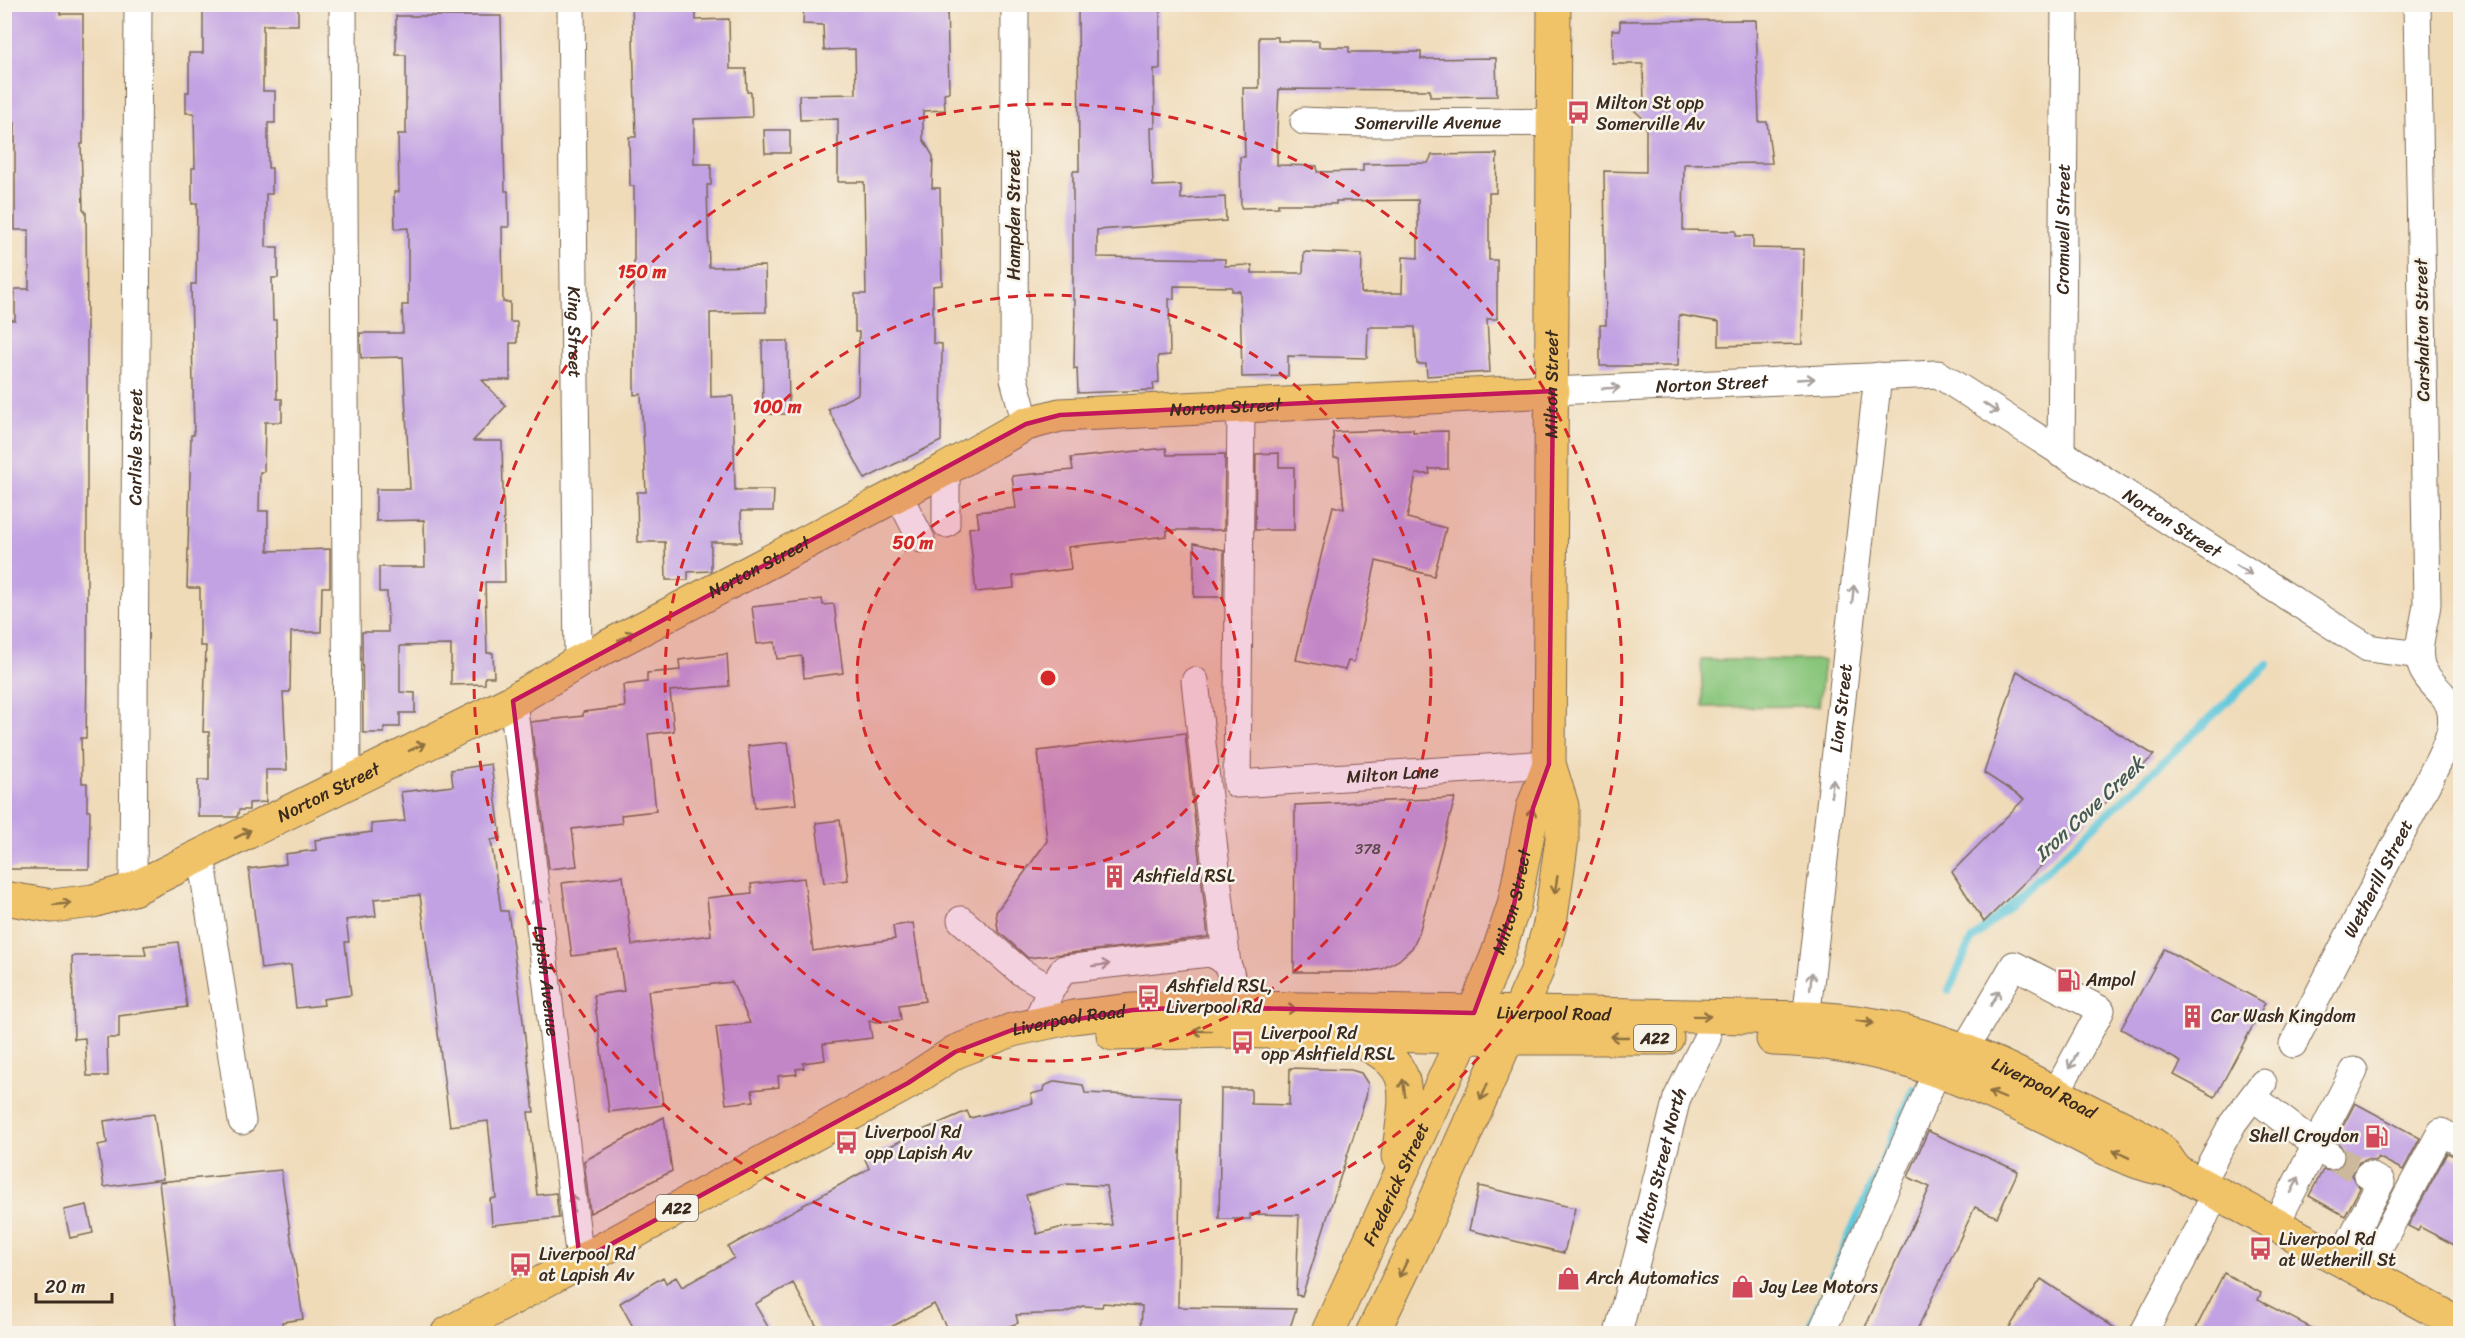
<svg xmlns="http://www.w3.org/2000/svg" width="2465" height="1338" font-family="Sriracha,sans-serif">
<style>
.green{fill:#89c67c;stroke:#62784d;stroke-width:1.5}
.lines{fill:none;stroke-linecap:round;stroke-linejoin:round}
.stream{stroke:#5fc7db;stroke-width:8}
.building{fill:#c2a2e3;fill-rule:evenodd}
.minor-tunnel{stroke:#ccb89a;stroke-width:27;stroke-dasharray:27 14;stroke-linecap:butt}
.minor-casing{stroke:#7a6854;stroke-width:29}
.major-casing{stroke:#7a6854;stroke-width:35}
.highway-casing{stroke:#7a6854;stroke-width:35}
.minor{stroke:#fff;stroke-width:27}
.major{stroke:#f1c369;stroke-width:33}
.highway{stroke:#f1c369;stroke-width:33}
.oneway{stroke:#a79f9a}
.oneway2{stroke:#8d6f40}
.marked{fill:#c2185b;fill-opacity:0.2;stroke:#c2185b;stroke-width:4.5;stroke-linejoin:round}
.ring{fill:none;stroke:#d62828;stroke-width:3;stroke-dasharray:10 8}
.labels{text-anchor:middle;stroke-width:5;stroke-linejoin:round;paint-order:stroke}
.number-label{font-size:15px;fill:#5d484f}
.shield{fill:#f7f3e8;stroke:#73665b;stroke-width:1.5}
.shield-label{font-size:16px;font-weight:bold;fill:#3b2a1e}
.poi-label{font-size:18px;fill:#3b2a1e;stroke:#f7f3e8;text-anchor:start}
.street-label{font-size:18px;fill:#3b2a1e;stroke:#f7f3e8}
.water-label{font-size:20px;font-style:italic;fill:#465957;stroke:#f7f3e8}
.centre{fill:#d62828;stroke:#f7f3e8;stroke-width:3}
.ring-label{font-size:18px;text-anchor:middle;font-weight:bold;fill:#d62828;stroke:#f7f3e8;stroke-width:5;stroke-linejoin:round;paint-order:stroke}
</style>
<rect width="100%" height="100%" fill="#f7f3e8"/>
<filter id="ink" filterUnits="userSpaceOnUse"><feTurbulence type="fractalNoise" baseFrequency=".0167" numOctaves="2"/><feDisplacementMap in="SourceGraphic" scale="12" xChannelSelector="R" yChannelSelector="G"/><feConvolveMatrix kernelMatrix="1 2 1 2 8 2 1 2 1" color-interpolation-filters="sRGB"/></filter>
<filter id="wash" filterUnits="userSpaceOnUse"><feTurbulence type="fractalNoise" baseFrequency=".008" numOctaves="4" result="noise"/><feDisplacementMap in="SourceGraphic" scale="24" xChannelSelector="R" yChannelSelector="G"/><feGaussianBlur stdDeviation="1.35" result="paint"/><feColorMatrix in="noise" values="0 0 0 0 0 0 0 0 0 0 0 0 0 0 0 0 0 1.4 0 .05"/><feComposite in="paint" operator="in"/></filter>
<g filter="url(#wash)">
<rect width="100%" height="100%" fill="#f0dbb9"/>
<path class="green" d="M1701 660H1824L1819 706 1703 707Z"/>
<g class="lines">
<g class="stream">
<path d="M1949 990 1971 941 2268 664"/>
<path d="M1806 1334 1914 1089"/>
</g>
</g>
<g id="blocks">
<g class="building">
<path d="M4 4H60V14H83V144H81L83 209 86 212 87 319V667L86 738H81L82 783H87V811H90L89 869H4V745H7L4 504H8L4 320H15V289H29V230H15V123H5Z"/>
<path d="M203 4H298V25H263V91H275V123H268V168H272V194H266V247H278V278H272L273 320H276L277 399H282V422H265L264 472H260L259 511H268V551L330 549V587H322L321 632H291L290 692H283L287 770H266V802L249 803V810H239L237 817H198V780H209V732H203L206 646H200V588H187L191 435H194L191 284H196L197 203 192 204V168H195L194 113H186V92H189V53H203Z"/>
<path d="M632 4H696V20L729 19 730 69H746L747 92H751L752 117 694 119V164H711V185H707L709 267 765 266 766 312 710 313 711 397 733 396 735 490H774L773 511H741L742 542H711V571L688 572V580H666L665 542H638L637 492H646L641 394 634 395V186H630L629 137H636Z"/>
<path d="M804 4H947L949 92 944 93 945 110 923 111V139L933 156 932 188H940L942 285 933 286V343L942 344 941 441 865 479 828 409 858 394 859 332H855V294H866L864 182H838V119L800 120 799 95 856 94 855 49 824 50 823 25 803 24Z"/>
<path d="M1078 4H1160V69H1154L1155 128H1151L1153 186 1181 185V199L1225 197 1226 221 1097 230V257L1225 259V266L1252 265V273H1303L1304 252 1362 254 1361 293H1402L1403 257 1418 258V200L1336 201V204H1278V207L1241 208 1240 157H1245L1243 88H1259V37H1278V41H1319V47H1349V52H1421V59L1496 58 1497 96 1430 97V90L1279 89 1277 130V165L1317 166V172L1363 171V164L1428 163 1432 155 1497 154 1496 193H1489V260H1497V319H1487L1490 372 1427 376 1426 364H1417L1415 327H1368L1367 358 1288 356V376L1242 377 1240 291H1232V287L1174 286V299H1169L1170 355 1158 356 1159 382 1153 383 1154 390 1078 393 1077 368 1074 369 1075 300H1073V171H1079Z"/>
<path d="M396 16H501L505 191H508L509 227H502L503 302H510V322H517V343H510V380H482L506 406 473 441H502L505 582H485L487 653H493L494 677H485V684L451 685V645L400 646V692L415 693V713H400V727H384V733H363L362 632H388L387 592H379V567H425L424 520 376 521V489H410L403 357 361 358 360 333H403L402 305H408V228L395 229 394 192H399L398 134H406V55H396Z"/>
<path d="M1756 20 1759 122H1767L1772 163 1684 164 1683 230 1736 231V236H1753V248L1804 249 1802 344 1719 346V322L1679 315 1678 366H1600V325H1606L1604 171 1646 172V121L1634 110 1644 103 1643 64H1613L1612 30H1620V21Z"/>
<path d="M764 130H790V153H765Z"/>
<path d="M762 341H788L789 414H763Z"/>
<path d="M1413 429V432L1448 431V469H1429L1430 474H1416L1407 518 1446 528 1434 576 1376 561 1354 662 1348 661 1345 670 1296 660 1333 506 1344 509 1339 458H1334L1333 432Z"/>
<path d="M1166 448 1167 455 1225 454 1224 530H1167V536L1068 547 1071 569 1013 576 1014 588 976 592 969 528 979 527 977 512 1016 508 1012 476 1073 470 1071 458Z"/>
<path d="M1279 453V467H1294V530H1255L1256 454Z"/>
<path d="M1194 543 1224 550 1223 597H1194Z"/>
<path d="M822 599 823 605 834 604 843 673 804 678 802 656 777 659 775 642 757 644 752 607Z"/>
<path d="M727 654 729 686 670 691 674 731 648 734 656 811 621 815 622 823 572 829 577 866 549 869 531 722 583 716V712L625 707 623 685 647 682V673L680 670 679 660Z"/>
<path d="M2017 671 2154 755 1984 922 1952 872 2024 799 1984 773Z"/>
<path d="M1185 733 1208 937 1028 958 998 931 996 912 1047 841 1038 751Z"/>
<path d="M788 742 796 804 755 808 748 746Z"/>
<path d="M491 764 501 838 491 840 501 911H508L521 1004 534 1112H528L537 1195 556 1193 559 1218 492 1225 490 1199 496 1198 488 1121 450 1126 420 895 374 899 376 916 346 920 349 942H345L351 995 323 999 324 1005 296 1008 291 965 261 969 249 869 286 864 285 854 316 850 315 840 372 832 371 824 405 821 401 792 453 786 451 770Z"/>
<path d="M1455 798 1419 933 1412 948 1399 960 1382 969 1363 972H1294L1295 805Z"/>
<path d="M840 820 848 880 824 883 816 823Z"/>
<path d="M623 876 632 945 711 935 707 898 752 893 751 884 804 878 813 951 895 939 893 926 913 923 925 1001 899 1005 901 1020 876 1022 869 1020 872 1038 823 1044 825 1060 803 1063 804 1068 796 1069 797 1074 778 1076 779 1087 752 1090 754 1101 726 1104 716 1027 750 1023 732 982 648 991 663 1105 609 1112 594 995 624 991 618 950 572 956 562 883Z"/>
<path d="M178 942 187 1007 119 1016V1038H107L108 1076H87L85 1038 74 1039 72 956 146 955 144 946Z"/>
<path d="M2164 949 2265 1003 2215 1097 2174 1075 2181 1062 2121 1029Z"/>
<path d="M1290 1068 1351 1070 1361 1073 1368 1084 1366 1097 1302 1296 1296 1295 1299 1215 1250 1214V1219H1219L1221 1089H1251V1104L1289 1105Z"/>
<path d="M1056 1081 1083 1085 1085 1093 1181 1097 1178 1307 1296 1309 1288 1334H1141L1142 1306 1103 1303 1102 1307 1083 1306 1064 1313 1016 1315 1018 1323 987 1334H950L934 1304 878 1334H821L793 1283 755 1304 772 1334H637L620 1303 663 1277 666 1283 676 1277 682 1287 734 1258 728 1247 863 1172 869 1168 865 1159 916 1133 967 1111 970 1118 1033 1103 1031 1094 1043 1091 1044 1086ZM1067 1184 1106 1186 1112 1225 1059 1228 1037 1234 1026 1195Z"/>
<path d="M2355 1103 2420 1138 2403 1170 2378 1157 2375 1161 2367 1159 2359 1162 2352 1175 2360 1188 2345 1216 2309 1196 2323 1170 2335 1171 2343 1165 2345 1151 2337 1142 2338 1136Z"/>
<path d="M154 1114 163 1179 104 1187 98 1145 107 1143 104 1121Z"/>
<path d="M664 1117 672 1171 590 1213 584 1161Z"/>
<path d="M1928 1131 2018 1171 1997 1217 1975 1207 1915 1334H1862L1930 1187 1908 1177Z"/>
<path d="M2447 1153 2460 1158V1248L2420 1227 2418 1231 2408 1226Z"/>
<path d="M281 1170 303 1319 282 1322 283 1334H177L159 1182Z"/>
<path d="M1479 1186 1575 1208 1564 1253 1469 1230Z"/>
<path d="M87 1205 93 1233 70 1238 64 1210Z"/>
<path d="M2224 1273 2261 1293 2258 1300 2323 1334H2193Z"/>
<path d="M2041 1279 2124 1334H2005Z"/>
</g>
</g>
</g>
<g filter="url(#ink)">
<use href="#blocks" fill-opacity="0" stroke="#7a6854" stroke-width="1.5"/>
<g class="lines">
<path class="minor-tunnel" d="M2330 1156 2368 1175"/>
<defs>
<g id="minor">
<path d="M343 4 347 781"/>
<path id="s1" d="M571 4 578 662"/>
<path d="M1015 4 1014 379 1026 424"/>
<path id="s2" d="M1304 121C1387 126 1470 120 1553 123"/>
<path id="s3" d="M1553 391 1938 374 2368 648 2419 655"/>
<path id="s4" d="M1241 408 1237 784 1549 764"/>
<path id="s5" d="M2061 454 2065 4"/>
<path d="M898 494 921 539"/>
<path d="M946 524V469"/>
<path d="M1195 681 1227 965"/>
<path id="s6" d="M513 701 580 1261"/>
<path d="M201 856 242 1121"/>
<path id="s7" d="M133 889 138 4"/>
<path d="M961 920 1021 972 1051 989"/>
<path d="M1035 1025 1051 989 1064 969 1209 953C1237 961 1231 983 1232 1008"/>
<path id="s8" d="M1804 1038 1878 376"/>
<path id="s9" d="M2293 1044 2430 778C2442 753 2464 720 2443 695 2435 686 2424 676 2421 665 2416 646 2425 623 2427 604L2417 4"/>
<path d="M1955 1066 2014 965 2101 1010 2046 1111"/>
<path d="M2253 1097 2330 1156"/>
<path d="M2200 1184 2233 1123 2263 1083"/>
<path d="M2275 1225 2354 1071"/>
<path d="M2340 1260 2381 1182 2368 1175"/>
<path d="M2365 1273 2441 1132 2460 1142"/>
<path id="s10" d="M1618 1334 1677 1098 1707 1038"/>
<path d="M1821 1334 1945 1053"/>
<path d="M2143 1334 2200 1227 2215 1193"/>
</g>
<g id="major">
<path id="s11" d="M4 898 52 906 93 901 133 889 513 701 578 662 946 469 1026 424 1060 415 1553 391"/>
<path d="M1344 1035C1420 1062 1407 1089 1398 1156"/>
<path id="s12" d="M1327 1334 1464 1036 1497 956 1514 905 1533 808 1549 764"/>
<path id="s13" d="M1372 1334 1423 1229 1536 973 1550 924 1562 839V806L1549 764 1554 4"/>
</g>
<g id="highway">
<path d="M1113 1034 1227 1031 1506 1038H1667"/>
<path d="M1773 1039C1873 1041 1953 1073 2042 1116 2085 1136 2128 1166 2176 1171L2460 1324"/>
<path id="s14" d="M447 1334 908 1083 955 1052 1012 1030 1073 1017 1133 1010 1197 1007 1807 1018C1916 1021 1992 1059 2087 1110 2106 1120 2144 1136 2159 1149 2166 1155 2171 1165 2176 1171"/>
</g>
</defs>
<use href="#minor" class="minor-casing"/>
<use href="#major" class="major-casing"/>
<use href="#highway" class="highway-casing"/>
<use href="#minor" class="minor"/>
<use href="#major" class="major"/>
<use href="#highway" class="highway"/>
</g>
<defs><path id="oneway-shaft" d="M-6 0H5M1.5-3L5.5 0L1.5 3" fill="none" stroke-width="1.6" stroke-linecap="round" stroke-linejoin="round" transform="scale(1.5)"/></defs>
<g class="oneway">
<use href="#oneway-shaft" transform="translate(1806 379) rotate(-3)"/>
<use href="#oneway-shaft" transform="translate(1611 388) rotate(-3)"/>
<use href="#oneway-shaft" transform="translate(1991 408) rotate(33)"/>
<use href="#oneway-shaft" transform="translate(2244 570) rotate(32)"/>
<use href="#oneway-shaft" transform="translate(1853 594) rotate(-84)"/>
<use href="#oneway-shaft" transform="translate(1832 788) rotate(-84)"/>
<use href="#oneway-shaft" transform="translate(537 905) rotate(-97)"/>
<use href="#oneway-shaft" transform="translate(1101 965) rotate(-7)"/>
<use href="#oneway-shaft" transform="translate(1811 981) rotate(-84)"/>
<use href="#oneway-shaft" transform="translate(1995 998) rotate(-60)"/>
<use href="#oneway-shaft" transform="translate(2073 1061) rotate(118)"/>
<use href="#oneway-shaft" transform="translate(2295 1185) rotate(-63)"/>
<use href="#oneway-shaft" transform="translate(573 1203) rotate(-97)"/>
</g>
<g class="oneway2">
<use href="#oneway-shaft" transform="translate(626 636) rotate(-28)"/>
<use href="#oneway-shaft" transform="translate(417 747) rotate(-26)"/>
<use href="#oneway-shaft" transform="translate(1531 817) rotate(-80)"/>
<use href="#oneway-shaft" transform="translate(243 834) rotate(-27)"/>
<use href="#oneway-shaft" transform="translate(1556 885) rotate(99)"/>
<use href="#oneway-shaft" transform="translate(62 904) rotate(-6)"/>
<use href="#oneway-shaft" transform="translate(1287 1009) rotate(1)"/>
<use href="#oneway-shaft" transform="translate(1702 1016) rotate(1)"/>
<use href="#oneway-shaft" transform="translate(1865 1022) rotate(8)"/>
<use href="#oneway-shaft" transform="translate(1202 1031) rotate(180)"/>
<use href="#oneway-shaft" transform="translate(1619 1037) rotate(-180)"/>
<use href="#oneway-shaft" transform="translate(1404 1088) rotate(-98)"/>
<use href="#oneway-shaft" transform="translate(1484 1092) rotate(113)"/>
<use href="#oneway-shaft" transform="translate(1997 1095) rotate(-157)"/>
<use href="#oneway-shaft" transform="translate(2121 1154) rotate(-154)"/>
<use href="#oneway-shaft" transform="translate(1403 1269) rotate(116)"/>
</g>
</g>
<path class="marked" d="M1553 391 1549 764 1533 808 1514 905 1474 1013 1197 1007 1133 1010 1012 1030 955 1052 908 1083 580 1261 513 701 1026 424 1060 415Z"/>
<circle cx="1048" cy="678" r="191" fill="#d62828" fill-opacity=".12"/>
<g class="ring">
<circle cx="1048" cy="678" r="191"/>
<circle cx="1048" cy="678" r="383"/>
<circle cx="1048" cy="678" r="574"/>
</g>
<defs>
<symbol id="bus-bare" viewBox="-9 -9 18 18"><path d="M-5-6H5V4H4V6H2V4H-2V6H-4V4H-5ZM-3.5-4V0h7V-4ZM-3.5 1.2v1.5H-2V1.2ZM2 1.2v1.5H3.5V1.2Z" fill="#d1495b" stroke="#f7f3e8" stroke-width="2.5" paint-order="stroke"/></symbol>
<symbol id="building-bare" viewBox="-9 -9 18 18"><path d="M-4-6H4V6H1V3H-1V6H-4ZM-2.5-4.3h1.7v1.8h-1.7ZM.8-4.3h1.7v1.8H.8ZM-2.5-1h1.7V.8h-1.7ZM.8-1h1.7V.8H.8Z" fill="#d1495b" stroke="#f7f3e8" stroke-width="2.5" paint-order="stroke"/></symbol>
<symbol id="fuel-bare" viewBox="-9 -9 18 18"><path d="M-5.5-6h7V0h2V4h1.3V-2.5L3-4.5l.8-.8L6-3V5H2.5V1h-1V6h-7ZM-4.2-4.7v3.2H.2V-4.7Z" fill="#d1495b" stroke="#f7f3e8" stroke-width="2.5" paint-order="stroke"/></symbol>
<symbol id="shop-bare" viewBox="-9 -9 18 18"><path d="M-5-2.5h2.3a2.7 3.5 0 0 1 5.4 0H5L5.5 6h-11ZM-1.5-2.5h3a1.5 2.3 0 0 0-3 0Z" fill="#d1495b" stroke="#f7f3e8" stroke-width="2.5" paint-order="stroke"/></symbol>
</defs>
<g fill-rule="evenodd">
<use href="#bus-bare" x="1562" y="96" width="33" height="33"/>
<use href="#building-bare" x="1098" y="860" width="33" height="33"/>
<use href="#fuel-bare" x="2052" y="964" width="33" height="33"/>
<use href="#bus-bare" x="1132" y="980" width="33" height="33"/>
<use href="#building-bare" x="2176" y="1000" width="33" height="33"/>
<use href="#bus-bare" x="1226" y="1026" width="33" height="33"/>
<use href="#fuel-bare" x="2360" y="1120" width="33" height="33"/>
<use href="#bus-bare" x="830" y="1126" width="33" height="33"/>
<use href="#bus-bare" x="2244" y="1232" width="33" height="33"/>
<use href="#bus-bare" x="504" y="1248" width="33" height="33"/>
<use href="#shop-bare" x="1552" y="1262" width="33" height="33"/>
<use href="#shop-bare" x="1726" y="1270" width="33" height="33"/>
</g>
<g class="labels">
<g class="number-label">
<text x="1368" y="854">378</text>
</g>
<g class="shield">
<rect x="1634" y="1025" width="42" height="26" rx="4.5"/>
<rect x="656" y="1195" width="42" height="26" rx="4.5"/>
</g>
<g class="shield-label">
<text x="1655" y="1044">A22</text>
<text x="677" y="1214">A22</text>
</g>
<g class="poi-label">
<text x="1596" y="109">Milton St opp<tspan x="1596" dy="21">Somerville Av</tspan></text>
<text x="1133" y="882">Ashfield RSL</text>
<text x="2086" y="986">Ampol</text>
<text x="1166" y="992">Ashfield RSL,<tspan x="1166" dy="21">Liverpool Rd</tspan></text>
<text x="2211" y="1022">Car Wash Kingdom</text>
<text x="1261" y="1039">Liverpool Rd<tspan x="1261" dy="21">opp Ashfield RSL</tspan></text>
<text x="865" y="1138">Liverpool Rd<tspan x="865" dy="21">opp Lapish Av</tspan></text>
<text x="2359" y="1142" text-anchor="end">Shell Croydon</text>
<text x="2279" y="1245">Liverpool Rd<tspan x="2279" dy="21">at Wetherill St</tspan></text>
<text x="539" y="1260">Liverpool Rd<tspan x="539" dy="21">at Lapish Av</tspan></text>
<text x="1586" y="1284">Arch Automatics</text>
<text x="1760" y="1293">Jay Lee Motors</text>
</g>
<g class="street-label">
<text dy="6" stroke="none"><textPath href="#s2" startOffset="124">Somerville Avenue</textPath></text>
<text transform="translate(1014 215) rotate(-90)" y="6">Hampden Street</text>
<text dy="6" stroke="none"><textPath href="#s5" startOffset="225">Cromwell Street</textPath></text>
<text transform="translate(2422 330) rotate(-91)" y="6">Carshalton Street</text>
<text dy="6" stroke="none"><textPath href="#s1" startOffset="328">King Street</textPath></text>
<text dy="6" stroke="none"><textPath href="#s13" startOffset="990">Milton Street</textPath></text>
<text dy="6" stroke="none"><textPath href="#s3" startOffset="159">Norton Street</textPath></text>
<text dy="6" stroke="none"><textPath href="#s11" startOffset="1340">Norton Street</textPath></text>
<text dy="6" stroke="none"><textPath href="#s7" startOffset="442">Carlisle Street</textPath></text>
<text dy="6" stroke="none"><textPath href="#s3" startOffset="663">Norton Street</textPath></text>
<text dy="6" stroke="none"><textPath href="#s11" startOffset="836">Norton Street</textPath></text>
<text dy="6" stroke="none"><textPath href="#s8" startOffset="332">Lion Street</textPath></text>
<text dy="6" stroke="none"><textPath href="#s4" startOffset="532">Milton Lane</textPath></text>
<text dy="6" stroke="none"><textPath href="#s11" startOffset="350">Norton Street</textPath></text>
<text dy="6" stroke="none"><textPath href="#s9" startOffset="186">Wetherill Street</textPath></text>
<text dy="6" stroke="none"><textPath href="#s12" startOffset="471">Milton Street</textPath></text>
<text dy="6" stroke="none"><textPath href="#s6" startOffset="282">Lapish Avenue</textPath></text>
<text dy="6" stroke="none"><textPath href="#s14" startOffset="1186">Liverpool Road</textPath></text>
<text dy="6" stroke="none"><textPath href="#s14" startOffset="700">Liverpool Road</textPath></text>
<text dy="6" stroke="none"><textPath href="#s14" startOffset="1689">Liverpool Road</textPath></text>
<text dy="6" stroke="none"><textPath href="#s10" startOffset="174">Milton Street North</textPath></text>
<text dy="6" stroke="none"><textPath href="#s12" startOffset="165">Frederick Street</textPath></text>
</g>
<g class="water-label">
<text transform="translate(2089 809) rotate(-43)" y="7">Iron Cove Creek</text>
</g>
</g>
<circle cx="1048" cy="678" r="9" class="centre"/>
<g class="ring-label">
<text x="642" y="278">150 m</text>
<text x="777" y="413">100 m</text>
<text x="913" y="549">50 m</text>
</g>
<rect width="2465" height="1338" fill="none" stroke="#f7f3e8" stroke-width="24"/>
<path d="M36 1293v9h76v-9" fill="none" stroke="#3b2a1e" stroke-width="3"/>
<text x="45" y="1293" font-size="18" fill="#3b2a1e" stroke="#f7f3e8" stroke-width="4.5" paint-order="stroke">20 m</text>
</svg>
